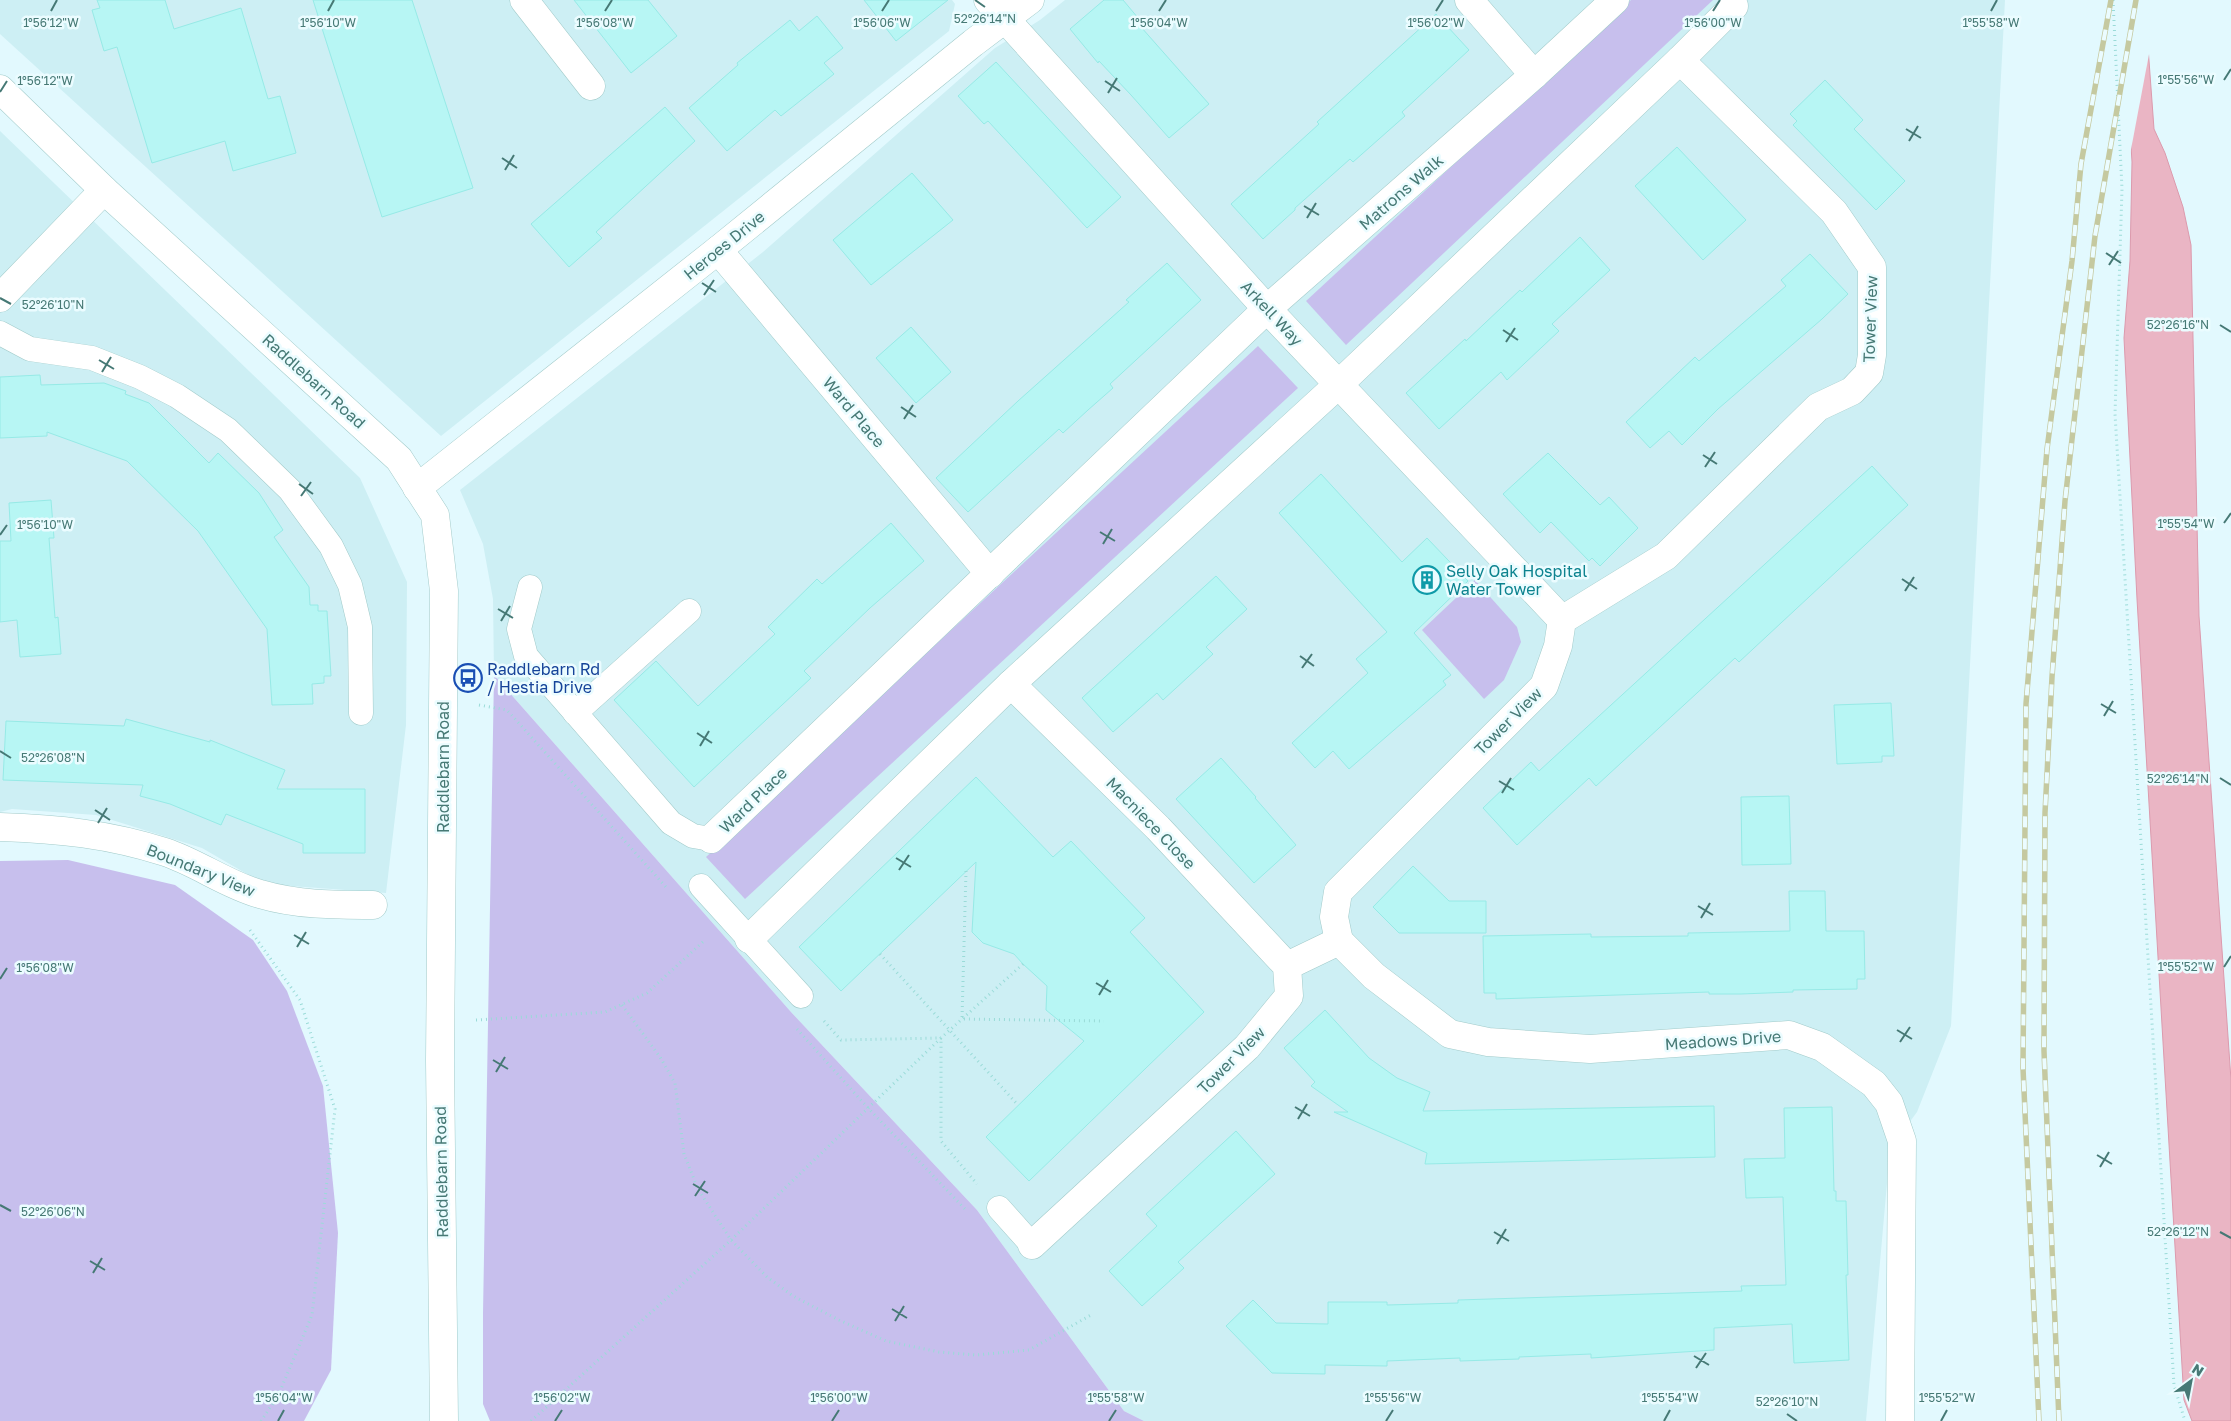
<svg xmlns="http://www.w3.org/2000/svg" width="2231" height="1421" font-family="'Golos Text',sans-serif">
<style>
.residential{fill:#cdeff4}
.green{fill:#c7bfed}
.water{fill:#eab5c4;stroke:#dc9aad}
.pier{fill:#e2f9fe}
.building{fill:#b7f6f4;stroke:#96eae6}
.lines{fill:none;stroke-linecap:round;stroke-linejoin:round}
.service-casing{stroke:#a2cbca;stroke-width:25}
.minor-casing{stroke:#a2cbca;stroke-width:29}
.tertiary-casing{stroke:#a2cbca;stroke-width:29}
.path{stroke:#9adbd8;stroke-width:3;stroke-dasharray:1 4;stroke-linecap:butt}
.service{stroke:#fff;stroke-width:24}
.minor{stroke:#fff;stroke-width:28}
.tertiary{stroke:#fff;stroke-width:28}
.rail-casing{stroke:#c5c9a0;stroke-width:5.5}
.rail{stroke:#ebfcff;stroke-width:4;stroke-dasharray:11;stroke-linecap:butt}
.ticks{fill:none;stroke:#467975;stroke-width:2}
.labels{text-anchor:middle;stroke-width:5;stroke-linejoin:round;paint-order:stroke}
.street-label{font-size:16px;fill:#467975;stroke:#ebfcff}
.culture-label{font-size:16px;fill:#0d838f;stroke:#ebfcff;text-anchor:start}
.transit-label{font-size:16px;fill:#164399;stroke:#ebfcff;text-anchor:start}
.ticks-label{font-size:12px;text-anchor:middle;fill:#467975;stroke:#ebfcff;stroke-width:5;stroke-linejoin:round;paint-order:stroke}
</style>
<rect width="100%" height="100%" fill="#e2f9fe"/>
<g class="residential">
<path d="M0 0H952L955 4 949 31 441 436 0 34Z"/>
<path d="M1065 0H2005L1951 1026 1917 1112 1890 1149 1866 1421H1144L1124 1411 977 1210 791 1012 494 675 493 599 483 544 460 490 763 252 995 48 1040 20Z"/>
<path d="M0 131 360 478 407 582 406 725 386 893 264 884 202 848 96 815 12 809 0 812Z"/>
</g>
<g class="green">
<path d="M1631 0H1713L1346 345 1306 301Z"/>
<path d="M1258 346 1298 388 745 899 706 857Z"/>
<path d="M1475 580 1517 627 1521 642 1504 680 1484 699 1422 630Z"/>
<path d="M494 675 791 1012 977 1210 1124 1411 1144 1421H490L483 1404V1314Z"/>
<path d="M68 860 175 885 253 940 287 991 323 1086 338 1233 331 1370 304 1421H0V861Z"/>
</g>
<path class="water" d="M2122 0 2148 47 2154 129 2165 153 2183 207 2191 245 2199 616 2231 1080V1421H2192L2184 1400 2137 599 2124 338 2130 261 2132 162Z"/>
<path class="pier" d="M2119 0H2148L2150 49 2129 160Z"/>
<g class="building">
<path d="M97 0H165L174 29 241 8 268 99 280 96 296 153 233 171 225 141 152 163 117 47 104 51 92 10 100 8Z"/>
<path d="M313 0H412L473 188 382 217Z"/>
<path d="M574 0H648L677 36 631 73Z"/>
<path d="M864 0H948L896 41Z"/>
<path d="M1104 0H1123L1144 25 1141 27 1209 104 1169 138 1131 95 1099 61 1098 63 1070 29Z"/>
<path d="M1436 14 1469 50 1402 112 1405 116 1353 162 1350 159 1295 208V210L1263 239 1231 204 1319 124 1317 122Z"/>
<path d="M817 16 843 48 824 63 834 74 781 116 775 110 727 151 689 108 738 65 737 63 790 20 799 31Z"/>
<path d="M996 62 1121 197 1087 228 988 121 984 124 958 96Z"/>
<path d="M1825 80 1863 120 1854 129 1905 181 1876 210 1793 125 1797 121 1790 114Z"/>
<path d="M665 107 695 141 596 232 602 238 569 267 531 224Z"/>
<path d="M1677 147 1746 220 1703 260 1635 186Z"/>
<path d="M912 173 953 220 871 285 833 240Z"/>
<path d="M1580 237 1610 270 1552 324 1559 331 1507 380 1501 372 1439 429 1406 393 1465 339 1466 341 1520 290 1522 292Z"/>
<path d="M1810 254 1848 294 1822 319 1718 409 1682 445 1669 431 1650 448 1626 422 1695 357 1699 361 1786 286 1781 280Z"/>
<path d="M1167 263 1201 300 1110 384 1113 388 1088 410 1063 433 1059 429 968 512 936 478 1018 401 1129 302 1126 300Z"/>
<path d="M911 327 951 372 916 403 876 358Z"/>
<path d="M40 375 41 385 104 383 126 391 125 394 149 403 209 463 218 453 259 493 283 530 274 537 309 587 310 605H318V611H327L331 676H324V683L312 684 313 704 272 705 267 629 198 531 127 461 47 432V436L0 438V377Z"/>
<path d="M1548 453 1600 505 1609 497 1638 528 1600 566 1592 558 1589 561 1551 522 1540 533 1503 494Z"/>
<path d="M1872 466 1908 505 1739 662 1735 658 1596 786 1589 778 1517 845 1483 808 1531 762 1539 771Z"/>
<path d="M1321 474 1402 562 1427 538 1468 581 1414 633 1451 675 1443 681 1446 685 1349 769 1333 751 1315 768 1292 743 1368 673 1356 659 1387 632 1279 513Z"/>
<path d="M51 500 54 538H49L55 618 58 617 61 654 20 657 17 620 0 622V541H11L9 503Z"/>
<path d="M891 523 924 561 870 608 804 671 811 678 694 787 614 700 656 661 698 706 775 634 768 627 817 579 822 584Z"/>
<path d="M1216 576 1247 609 1206 647 1213 654 1163 700 1157 693 1113 732 1082 698Z"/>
<path d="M1891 703 1894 756H1882V762L1837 764 1834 705Z"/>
<path d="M126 719 210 742V740L285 770 277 789H365V853H303V844L226 814 221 825 170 804 140 796 143 785 3 780 6 721 124 726Z"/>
<path d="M1221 758 1256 797 1255 798 1296 845 1254 883 1176 799Z"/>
<path d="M976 777 1053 857 1071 841 1145 918 1130 932 1204 1012 1029 1181 986 1137 1084 1041 1046 1010 1047 986 1023 964 1014 954 983 943 972 932 976 862 841 991 799 947Z"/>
<path d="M1789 796 1791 864 1742 865 1741 797Z"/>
<path d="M1413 866 1449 901H1486V933H1399L1373 907Z"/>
<path d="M1789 891H1825L1826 931H1864L1865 979H1857V989L1793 990V992L1741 994H1709V992L1496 999V993H1484L1483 936 1591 934V937L1688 936V933L1790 931Z"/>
<path d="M1325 1010 1369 1058 1397 1078 1430 1092 1423 1111 1714 1106 1715 1157 1425 1164 1427 1153 1334 1112H1348L1311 1086 1315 1082 1284 1048Z"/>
<path d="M1832 1107 1834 1191H1836V1201H1846L1848 1275H1846L1849 1360 1794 1363 1792 1324 1714 1328V1350L1591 1358V1354L1519 1357V1359L1460 1361V1358L1387 1361V1366L1325 1365V1374L1272 1373 1226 1326 1253 1300 1276 1323 1328 1324V1302H1387V1305L1458 1303V1300L1742 1291 1741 1286 1786 1285 1783 1197 1746 1198 1744 1159 1785 1158 1784 1108Z"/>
<path d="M1236 1131 1275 1174 1178 1262 1184 1268 1142 1306 1109 1271 1157 1226 1146 1214Z"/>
</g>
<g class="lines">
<defs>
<g id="service">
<path d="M0 333 30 349 92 358 140 377 177 396 228 430 290 490 331 546 350 585 360 627 361 713"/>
<path d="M530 587 519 629 526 656 671 823 693 836 711 839"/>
<path d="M575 713 689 611"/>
<path d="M701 886 801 996"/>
<path d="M999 1208 1032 1245"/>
</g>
<g id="minor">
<path d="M524 0 591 86"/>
<path d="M988 0 1267 309 1562 620"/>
<path d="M1469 0 1534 75"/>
<path d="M1680 60 1734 6"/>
<path d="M718 250 990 574"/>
<path d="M0 298 104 190"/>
<path d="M417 488 718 250 973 43 1030 0"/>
<path d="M0 827C59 829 108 834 165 852 198 863 227 885 260 894 297 905 335 905 373 905"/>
<path d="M711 839 1267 309 1534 75 1615 0"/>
<path d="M749 939 1011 684"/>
<path d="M1339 941 1374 976 1450 1034 1488 1042 1590 1049 1789 1035 1822 1047 1874 1084 1889 1103 1902 1141 1900 1421"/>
<path d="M1032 1245 1247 1047 1289 996 1287 966 1339 941 1334 917 1338 892 1544 686 1558 646 1562 620 1666 556 1818 407 1852 391 1869 373 1872 355V267L1834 212 1680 60 1340 383 1011 684 1158 828 1287 966"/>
</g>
<path id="tertiary" d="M0 89 104 190 399 459 435 515 444 591 440 1061 444 1421"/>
</defs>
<use href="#service" class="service-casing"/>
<use href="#minor" class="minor-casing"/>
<use href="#tertiary" class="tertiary-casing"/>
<g class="path">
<path d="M2113 0 2122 189 2115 414 2174 1385 2185 1421"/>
<path d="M479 705 507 710 666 887"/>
<path d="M966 871 962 1019 1104 1021"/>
<path d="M250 930 300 1000 335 1109 312 1315 278 1396 261 1421"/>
<path d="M880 954 1018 1105"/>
<path d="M622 1005 660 1057 675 1083 684 1154 698 1189 731 1240 767 1277 793 1296 839 1320 886 1341 939 1352 976 1355 1029 1350 1091 1315"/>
<path d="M476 1020 605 1012 647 993 705 940"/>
<path d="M824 1021 841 1040 941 1038 1023 964"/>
<path d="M797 1029 868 1108 965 1209"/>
<path d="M531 1421 731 1240 941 1038V1141L977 1184"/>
</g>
<use href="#service" class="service"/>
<use href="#minor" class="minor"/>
<use href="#tertiary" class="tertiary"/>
<defs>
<g id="rail">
<path d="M2039 1421 2023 1068 2026 704 2047 449 2072 261 2081 164 2111 0"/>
<path d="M2059 1421 2044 1051 2045 813 2052 677 2065 501 2095 236 2136 0"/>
</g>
</defs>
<use href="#rail" class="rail-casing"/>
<use href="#rail" class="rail"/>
</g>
<path class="ticks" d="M975 0 985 7M51 11 57 0M328 11 334 0M605 11 612 0M882 11 889 0M1159 11 1166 0M1436 11 1443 0M1713 11 1720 0M1991 11 1997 0M2224 80 2231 69M1105 81 1120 91M0 92 7 81M1108 93 1117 78M1906 129 1921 138M1909 141 1918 126M502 158 517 168M505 170 514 155M1304 206 1319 215M1307 218 1316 203M2106 253 2121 263M2109 265 2118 251M702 283 716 292M704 295 714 280M0 298 11 304M2220 325 2231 332M1503 330 1518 340M1506 342 1515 328M99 360 114 369M102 372 111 357M901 407 916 417M904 419 913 405M1703 455 1717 464M1705 467 1715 452M299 484 313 494M301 496 311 482M2224 523 2231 513M1100 532 1115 541M0 535 7 525M1103 544 1112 529M1902 579 1917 589M1905 591 1914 577M498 609 513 618M501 621 510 606M1300 656 1314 666M1302 668 1312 654M2101 704 2116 713M2104 716 2113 701M697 733 712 743M700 746 709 731M0 751 11 758M2220 778 2231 785M1499 781 1514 790M1502 793 1511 778M95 810 110 820M98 823 107 808M896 858 911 867M899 870 909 855M1698 906 1713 915M1701 918 1710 903M294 935 309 944M297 947 306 932M2224 967 2231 956M0 979 7 968M1096 983 1111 992M1099 995 1108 980M1897 1030 1912 1039M1900 1042 1910 1027M493 1060 508 1069M496 1072 505 1057M1295 1107 1310 1116M1298 1119 1307 1104M2097 1155 2112 1164M2100 1167 2109 1152M693 1184 708 1193M695 1196 705 1181M0 1205 11 1211M1494 1232 1509 1241M2220 1232 2231 1238M1497 1244 1506 1229M90 1261 105 1270M93 1273 102 1258M892 1309 907 1318M895 1321 904 1306M1694 1356 1709 1365M1696 1368 1706 1353M1787 1414 1797 1421M278 1421 284 1410M555 1421 562 1410M832 1421 839 1410M1109 1421 1116 1410M1386 1421 1393 1410M1664 1421 1670 1410M1941 1421 1947 1410"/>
<defs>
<symbol id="building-ring" viewBox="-11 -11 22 22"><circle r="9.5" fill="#ebfcff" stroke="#0f9aa8" stroke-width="1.5"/><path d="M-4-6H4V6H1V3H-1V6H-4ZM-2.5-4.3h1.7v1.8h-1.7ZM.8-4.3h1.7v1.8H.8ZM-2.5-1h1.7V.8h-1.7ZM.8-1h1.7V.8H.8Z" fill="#0f9aa8"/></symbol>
<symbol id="bus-ring" viewBox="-11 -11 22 22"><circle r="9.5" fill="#ebfcff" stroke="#1a4fb4" stroke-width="1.5"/><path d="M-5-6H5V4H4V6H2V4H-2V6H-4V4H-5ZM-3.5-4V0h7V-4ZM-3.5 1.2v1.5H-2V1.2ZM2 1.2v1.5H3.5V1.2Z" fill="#1a4fb4"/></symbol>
</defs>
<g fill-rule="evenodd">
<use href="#building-ring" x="1411" y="564" width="32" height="32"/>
<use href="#bus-ring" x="452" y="662" width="32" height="32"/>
</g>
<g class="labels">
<g class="street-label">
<text transform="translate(1401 192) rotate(-41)" y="6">Matrons Walk</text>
<text transform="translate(724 245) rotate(-39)" y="6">Heroes Drive</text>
<text transform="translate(1272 313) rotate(47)" y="6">Arkell Way</text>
<text transform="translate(1870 319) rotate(-88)" y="6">Tower View</text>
<text transform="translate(314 381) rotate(42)" y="6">Raddlebarn Road</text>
<text transform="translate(854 412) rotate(50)" y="6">Ward Place</text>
<text transform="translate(1508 721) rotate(-45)" y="6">Tower View</text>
<text transform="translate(443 767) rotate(-90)" y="6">Raddlebarn Road</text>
<text transform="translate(753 800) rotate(-44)" y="6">Ward Place</text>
<text transform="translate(1151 823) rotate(46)" y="6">Macniece Close</text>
<text transform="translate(201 870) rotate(22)" y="6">Boundary View</text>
<text transform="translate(1723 1040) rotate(-4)" y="6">Meadows Drive</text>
<text transform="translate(1231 1060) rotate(-45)" y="6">Tower View</text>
<text transform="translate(441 1172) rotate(-91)" y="6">Raddlebarn Road</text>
</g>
<g class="culture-label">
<text x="1446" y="577">Selly Oak Hospital<tspan x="1446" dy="18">Water Tower</tspan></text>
</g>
<g class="transit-label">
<text x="487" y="675">Raddlebarn Rd<tspan x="487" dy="18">/ Hestia Drive</tspan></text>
</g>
</g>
<g class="ticks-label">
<text x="985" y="23">52°26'14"N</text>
<text x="51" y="27">1°56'12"W</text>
<text x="328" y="27">1°56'10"W</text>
<text x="605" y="27">1°56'08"W</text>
<text x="882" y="27">1°56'06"W</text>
<text x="1159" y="27">1°56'04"W</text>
<text x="1436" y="27">1°56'02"W</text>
<text x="1713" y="27">1°56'00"W</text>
<text x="1991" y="27">1°55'58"W</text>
<text x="2186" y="84">1°55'56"W</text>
<text x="45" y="85">1°56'12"W</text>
<text x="53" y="309">52°26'10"N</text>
<text x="2178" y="329">52°26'16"N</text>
<text x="2186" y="528">1°55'54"W</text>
<text x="45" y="529">1°56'10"W</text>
<text x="53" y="762">52°26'08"N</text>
<text x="2178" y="783">52°26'14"N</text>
<text x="2186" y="971">1°55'52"W</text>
<text x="45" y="972">1°56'08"W</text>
<text x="53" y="1216">52°26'06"N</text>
<text x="2178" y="1236">52°26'12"N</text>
<text x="284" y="1402">1°56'04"W</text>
<text x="562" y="1402">1°56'02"W</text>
<text x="839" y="1402">1°56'00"W</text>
<text x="1116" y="1402">1°55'58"W</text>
<text x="1393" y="1402">1°55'56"W</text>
<text x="1670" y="1402">1°55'54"W</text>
<text x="1947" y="1402">1°55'52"W</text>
<text x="1787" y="1406">52°26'10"N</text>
</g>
<g transform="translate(2191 1381) rotate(32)" stroke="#ebfcff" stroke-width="4" paint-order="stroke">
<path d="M0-4L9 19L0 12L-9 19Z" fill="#467975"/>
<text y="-8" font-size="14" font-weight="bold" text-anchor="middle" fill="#467975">N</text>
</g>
</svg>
